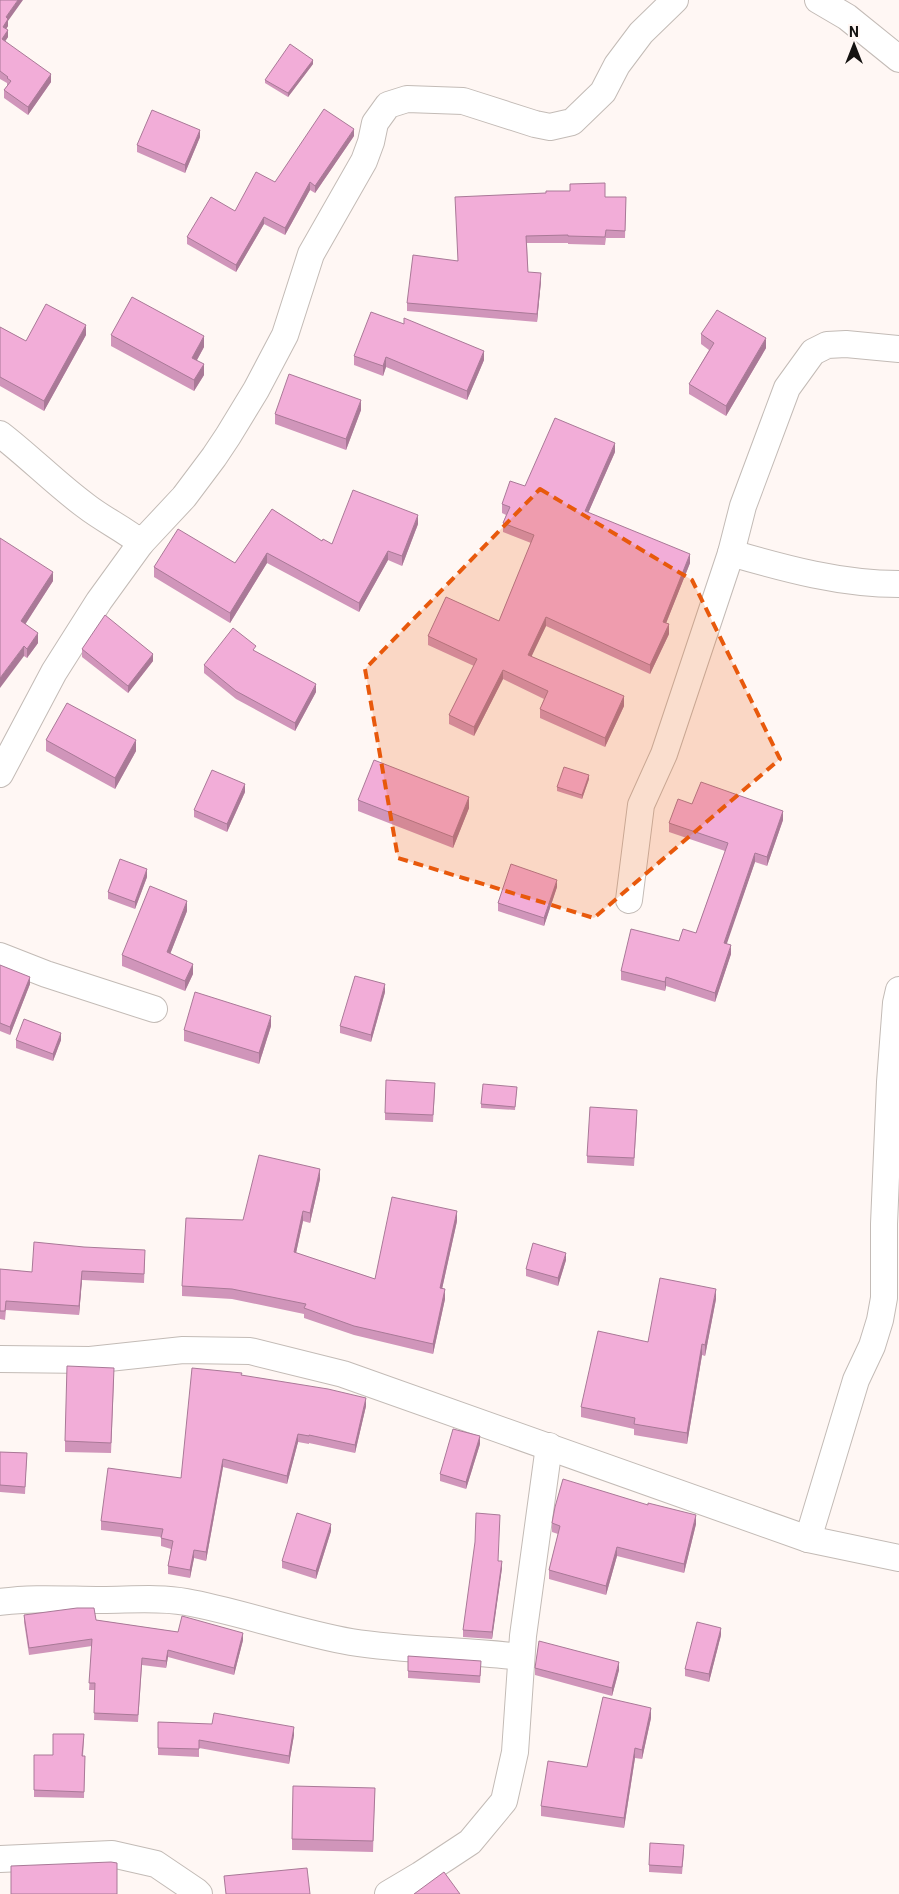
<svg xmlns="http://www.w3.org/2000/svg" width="899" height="1894" font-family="Roboto,sans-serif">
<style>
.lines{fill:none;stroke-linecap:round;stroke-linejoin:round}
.street-casing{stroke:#c3bbb6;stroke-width:28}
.street{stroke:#fff;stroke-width:26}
.wall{fill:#d095ba}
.shaded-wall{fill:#a97997}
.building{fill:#f2add8;stroke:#a97997}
.marked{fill:#e8590c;fill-opacity:0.2;stroke:#e8590c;stroke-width:4;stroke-dasharray:10 6;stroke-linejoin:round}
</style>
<rect width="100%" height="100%" fill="#fff7f4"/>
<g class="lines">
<defs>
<g id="street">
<path d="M818 0 847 17 899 59"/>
<path d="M0 434C30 457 56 484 86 506 104 520 124 529 141 543L184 497 214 457 228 436 256 390 285 335 311 254 364 161 371 142 375 123 388 105 407 99 463 101 535 124 550 127 572 122 603 92 617 65 641 33 675 0"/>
<path d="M731 553 743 506 787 388 813 352 827 345 846 344 899 349"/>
<path d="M0 774 54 672 99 601 141 543"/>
<path d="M629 900 641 805 664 754 731 553C786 569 841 584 899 584"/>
<path d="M0 956 46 974 154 1009"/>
<path d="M0 1359 90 1360 183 1350 250 1351 343 1374 808 1539 899 1558"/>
<path d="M808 1539 856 1380 872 1346 880 1320 884 1298V1224L890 1082 896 1003 899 990"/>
<path d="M0 1602C34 1597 68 1600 102 1600 129 1600 160 1597 186 1602 241 1612 295 1632 351 1642 407 1651 465 1650 521 1657"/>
<path d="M0 1859 112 1854 156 1864 196 1891 199 1894"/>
<path d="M388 1894 420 1875 470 1842 504 1801 515 1752 523 1636 549 1446"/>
</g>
</defs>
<use href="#street" class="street-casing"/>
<use href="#street" class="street"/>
</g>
<g class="wall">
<path d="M0 0 8 21V26L6 29 8 37 5 41 51 82 28 115 4 98V90L7 86V83L0 79Z"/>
<path d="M313 64 288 97 265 83V80Z"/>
<path d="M354 136 315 193 310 190 285 235 264 224 236 272 187 244V237L235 211 275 182Z"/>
<path d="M200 137 185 173 137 152V145Z"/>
<path d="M605 197H626L625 238H606L605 245 568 244V243H527L528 272 541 281 537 322 407 311V303L457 261Z"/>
<path d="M0 327 26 341 86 335 44 411 0 386Z"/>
<path d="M701 334 766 348 726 416 689 394V384L709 350 701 344Z"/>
<path d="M111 335 204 347 197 360 204 375 194 391 111 346Z"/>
<path d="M354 356 484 360 467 400 386 367 383 376 354 365Z"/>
<path d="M361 410 346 450 275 424V414Z"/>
<path d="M615 452 588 513 690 563 666 623 669 634 650 674 546 626 531 656 624 706 605 747 540 718V709L544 699 503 679 474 736 449 724V715L474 666 428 645V636L499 621 531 543 503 532V523L506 515 502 513V504L525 486Z"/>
<path d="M272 509 322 541 332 544 418 524 402 566 388 560 359 612 267 563 230 623 154 577V567L235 563Z"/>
<path d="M0 538 53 581 25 624 38 643 27 658 24 656Z"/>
<path d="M82 649 153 661 128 693 82 657Z"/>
<path d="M204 665 316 692 295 731 236 699 204 673Z"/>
<path d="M46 740 136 751 115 789 46 751Z"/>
<path d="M589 779 582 799 557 791V787Z"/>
<path d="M245 792 227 832 194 817V810Z"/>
<path d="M358 800 469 808 453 848 358 811Z"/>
<path d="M692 804 783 820 767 866 755 862 726 944 731 954 715 1002 666 986 665 991 621 980V971L679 941 696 933 725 851 669 832V823Z"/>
<path d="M147 877 135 909 108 899V892Z"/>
<path d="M557 887 544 926 498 911V903Z"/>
<path d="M187 911 170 954 193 974 185 991 122 966V955Z"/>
<path d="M0 965 30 984 10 1035 0 1031Z"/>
<path d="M385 992 371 1042 340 1033V1026Z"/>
<path d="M271 1026 259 1064 184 1041V1030Z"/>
<path d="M16 1040H61L53 1061 16 1048Z"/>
<path d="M517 1087 515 1110 481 1108V1104Z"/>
<path d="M435 1090 433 1122 385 1120V1113Z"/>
<path d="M637 1118 634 1166 587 1163V1156Z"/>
<path d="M320 1179 310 1223 303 1221 296 1253 375 1279 457 1221 442 1289 445 1299 433 1354 354 1335 304 1318V1314L232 1299 182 1296V1286L243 1220Z"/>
<path d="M145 1259 144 1283 82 1280 79 1315 6 1310 5 1320 0 1319V1269L32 1272Z"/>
<path d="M566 1260 558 1286 526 1276V1269Z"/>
<path d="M716 1299 705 1356 702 1355 687 1444 634 1435V1429L581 1417V1407L648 1342Z"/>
<path d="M241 1375 366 1406 355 1453 309 1443V1444L298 1442 287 1484 223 1467 206 1561 194 1558 190 1578 168 1574V1566L171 1549 161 1546V1537L101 1530V1521L181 1478Z"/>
<path d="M114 1379 111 1453 65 1452V1441Z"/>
<path d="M480 1444 466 1489 440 1481V1474Z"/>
<path d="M0 1452 27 1453 25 1494 0 1492Z"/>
<path d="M552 1523 696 1524 684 1573 617 1556 606 1595 549 1579V1570L558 1534 552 1532Z"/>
<path d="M331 1531 316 1579 282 1568V1561Z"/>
<path d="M498 1561 502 1568 492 1639 463 1637V1630Z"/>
<path d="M24 1615 96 1620 178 1632 243 1640 234 1675 168 1657 166 1668 142 1665 138 1722 94 1720 95 1690H89L92 1646 29 1655 24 1622Z"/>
<path d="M721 1635 709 1682 685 1676V1669Z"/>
<path d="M408 1656 481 1668 480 1683 408 1678Z"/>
<path d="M535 1668 619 1670 612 1696 535 1675Z"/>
<path d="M651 1718 642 1759 635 1758 624 1828 541 1816V1806L587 1767Z"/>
<path d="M158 1722 294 1735 289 1764 199 1748V1757L158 1755Z"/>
<path d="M84 1740 83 1756H85L84 1798 34 1797V1755H53Z"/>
<path d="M375 1788 373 1852 292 1850V1839Z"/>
<path d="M684 1852 682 1874 649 1872V1865Z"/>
</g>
<g class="shaded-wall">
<path d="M18 0H23L8 21V26L3 34V27L6 17Z"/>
<path d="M8 30V37L2 46V39Z"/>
<path d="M313 60V64L288 97V93Z"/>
<path d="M51 74V82L28 115V107Z"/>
<path d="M354 129V136L315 193V186Z"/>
<path d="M200 130V137L185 173V165Z"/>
<path d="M310 182V190L285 235V228Z"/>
<path d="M264 217V224L236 272V265Z"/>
<path d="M541 273V281L537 322V314Z"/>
<path d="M86 325V335L44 411V401Z"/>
<path d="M204 336V347L192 369V358Z"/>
<path d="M766 338V348L726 416V406Z"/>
<path d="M484 351V360L467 400V391Z"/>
<path d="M386 357V367L383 376V366Z"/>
<path d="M204 364V375L194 391V380Z"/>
<path d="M361 400V410L346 450V439Z"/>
<path d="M615 443V452L585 520V511Z"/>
<path d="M418 515V524L402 566V556Z"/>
<path d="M388 551V560L359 612V603Z"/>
<path d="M267 553V563L230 623V613Z"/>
<path d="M690 554V563L663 631V622Z"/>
<path d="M53 572V581L21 631V621Z"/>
<path d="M546 617V626L528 664V655Z"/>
<path d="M669 624V634L650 674V665Z"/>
<path d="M38 633V643L27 658V649Z"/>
<path d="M24 646V656L0 688V678Z"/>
<path d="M153 654V661L128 693V686Z"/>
<path d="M503 670V679L474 736V727Z"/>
<path d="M316 684V692L295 731V723Z"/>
<path d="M624 696V706L605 747V738Z"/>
<path d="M136 740V751L115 789V778Z"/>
<path d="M589 775V779L582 799V795Z"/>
<path d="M245 784V792L227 832V824Z"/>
<path d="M469 797V808L453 848V837Z"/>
<path d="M783 811V820L767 866V857Z"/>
<path d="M755 853V862L724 952V943Z"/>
<path d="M147 869V877L135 909V902Z"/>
<path d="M557 880V887L544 926V918Z"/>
<path d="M187 901V911L167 962V952Z"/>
<path d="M731 945V954L715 1002V993Z"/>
<path d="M193 964V974L185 991V981Z"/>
<path d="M30 977V984L10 1035V1027Z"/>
<path d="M666 977V986L665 991V982Z"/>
<path d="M385 984V992L371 1042V1035Z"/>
<path d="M271 1016V1026L259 1064V1053Z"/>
<path d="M61 1033V1040L53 1061V1054Z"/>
<path d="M320 1169V1179L310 1223V1213Z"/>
<path d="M303 1211V1221L294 1262V1252Z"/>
<path d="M457 1211V1221L440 1298V1288Z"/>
<path d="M566 1253V1260L558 1286V1278Z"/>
<path d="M82 1271V1280L79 1315V1306Z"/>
<path d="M445 1289V1299L433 1354V1344Z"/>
<path d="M716 1289V1299L705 1356V1345Z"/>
<path d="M702 1344V1355L687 1444V1433Z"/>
<path d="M366 1398V1406L355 1453V1445Z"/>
<path d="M298 1434V1442L287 1484V1476Z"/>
<path d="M480 1436V1444L466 1489V1482Z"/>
<path d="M223 1459V1467L206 1561V1552Z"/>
<path d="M696 1515V1524L684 1573V1564Z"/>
<path d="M331 1524V1531L316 1579V1571Z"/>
<path d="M617 1547V1556L606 1595V1586Z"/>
<path d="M194 1550V1558L190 1578V1570Z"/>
<path d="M502 1561V1568L492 1639V1632Z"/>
<path d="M721 1628V1635L709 1682V1674Z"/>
<path d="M243 1633V1640L234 1675V1668Z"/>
<path d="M168 1650V1657L166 1668V1661Z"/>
<path d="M619 1662V1670L612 1696V1688Z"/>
<path d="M651 1708V1718L642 1759V1750Z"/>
<path d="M294 1727V1735L289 1764V1756Z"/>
<path d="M635 1748V1758L624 1828V1818Z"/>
</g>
<g class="building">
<path d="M0 0H18L6 17 8 19 3 27 8 30 2 39 51 74 28 107 4 90 11 81 7 78 8 77 0 71Z"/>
<path d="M290 44 313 60 288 93 265 80Z"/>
<path d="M324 109 354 129 315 186 310 182 285 228 264 217 236 265 187 237 211 197 235 211 256 172 275 182Z"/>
<path d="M152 110 200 130 185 165 137 145Z"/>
<path d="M605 183V197H626L625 231 606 230 605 237 568 236V235L526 236 528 272 541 273 537 314 407 303 413 255 458 261 455 197 546 193V191H570V184Z"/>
<path d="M132 297 204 336 192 358 204 364 194 380 111 335Z"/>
<path d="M46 304 86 325 44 401 0 377V327L26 341Z"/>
<path d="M717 310 766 338 726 406 689 384 714 343 701 334Z"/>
<path d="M371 312 404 324V318L484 351 467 391 386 357 383 366 354 356Z"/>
<path d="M289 374 361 400 346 439 275 414Z"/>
<path d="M555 418 615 443 585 511 690 554 663 622 669 624 650 665 546 617 528 655 624 696 605 738 540 709 548 691 503 670 474 727 449 715 477 659 428 636 446 597 499 621 534 535 503 523 510 507 502 504 510 481 525 486Z"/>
<path d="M353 490 418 515 402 556 388 551 359 603 267 553 230 613 154 567 178 529 235 563 272 509 322 541 323 539 332 544Z"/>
<path d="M0 538 53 572 21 621 38 633 27 649 24 646 0 678Z"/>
<path d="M105 615 153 654 128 686 82 649Z"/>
<path d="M233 628 256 646 253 650 316 684 295 723 236 691 204 665Z"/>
<path d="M67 703 136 740 115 778 46 740Z"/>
<path d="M374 760 469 797 453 837 358 800Z"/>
<path d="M564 767 589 775 582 795 557 787Z"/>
<path d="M212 770 245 784 227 824 194 810Z"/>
<path d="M701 782 783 811 767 857 755 853 724 943 731 945 715 993 666 977 665 982 621 971 631 929 679 941 683 929 696 933 728 843 669 823 678 799 692 804Z"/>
<path d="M120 859 147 869 135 902 108 892Z"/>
<path d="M511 864 557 880 544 918 498 903Z"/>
<path d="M150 886 187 901 167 952 193 964 185 981 122 955Z"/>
<path d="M0 965 30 977 10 1027 0 1023Z"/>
<path d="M355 976 385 984 371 1035 340 1026Z"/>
<path d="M195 992 271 1016 259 1053 184 1030Z"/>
<path d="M24 1019 61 1033 53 1054 16 1040Z"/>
<path d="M386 1080 435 1083 433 1115 385 1113Z"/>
<path d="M483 1084 517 1087 515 1107 481 1104Z"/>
<path d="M590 1107 637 1110 634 1158 587 1156Z"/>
<path d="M259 1155 320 1169 310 1213 303 1211 294 1252 375 1279 392 1197 457 1211 440 1288 445 1289 433 1344 354 1326 304 1308 306 1304 232 1289 182 1286 186 1218 243 1220Z"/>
<path d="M34 1242 84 1247 145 1250 144 1274 82 1271 79 1306 6 1301 5 1311H0V1269L32 1272Z"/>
<path d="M533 1243 566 1253 558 1278 526 1269Z"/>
<path d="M660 1278 716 1289 705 1345 702 1344 687 1433 634 1424 635 1418 581 1407 598 1331 648 1342Z"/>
<path d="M67 1366 114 1368 111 1443 65 1441Z"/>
<path d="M192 1368 242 1373 241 1375 328 1389 366 1398 355 1445 309 1435V1436L298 1434 287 1476 223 1459 206 1552 194 1550 190 1570 168 1566 173 1541 161 1538 163 1529 101 1521 108 1468 181 1478Z"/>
<path d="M453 1429 480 1436 466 1482 440 1474Z"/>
<path d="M0 1452 27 1453 25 1487 0 1485Z"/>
<path d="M563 1479 648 1505V1503L696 1515 684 1564 617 1547 606 1586 549 1570 560 1526 552 1523 555 1507Z"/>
<path d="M297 1513 331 1524 316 1571 282 1561Z"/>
<path d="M476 1513 500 1515 498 1561H502L492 1632 463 1630 475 1542Z"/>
<path d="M77 1608H94L96 1620 178 1632 182 1616 243 1633 234 1668 168 1650 166 1661 142 1658 138 1715 94 1713 95 1683H89L92 1639 29 1648 24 1615Z"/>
<path d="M697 1622 721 1628 709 1674 685 1669Z"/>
<path d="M539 1641 619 1662 612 1688 535 1668Z"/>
<path d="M408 1656 481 1661 480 1676 408 1671Z"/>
<path d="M603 1697 651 1708 642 1750 635 1748 624 1818 541 1806 548 1761 587 1767Z"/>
<path d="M214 1713 294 1727 289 1756 199 1740V1749L158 1748V1722L212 1724Z"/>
<path d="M53 1734H84L82 1756H85L84 1792 34 1790V1755H53Z"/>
<path d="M293 1786 375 1788 373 1841 292 1839Z"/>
<path d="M650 1843 684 1845 682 1867 649 1865Z"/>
<path d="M111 1862 117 1863V1894H11V1866Z"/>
<path d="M307 1868 310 1894H226L224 1876Z"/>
<path d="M444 1872 460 1894H414Z"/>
</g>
<path class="marked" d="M540 489 692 580 780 759 594 918 398 858 365 669Z"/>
<g transform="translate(854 45)" stroke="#fff7f4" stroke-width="4" paint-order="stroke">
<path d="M0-4L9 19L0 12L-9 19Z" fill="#151311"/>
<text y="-8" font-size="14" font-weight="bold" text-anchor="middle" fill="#151311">N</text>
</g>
</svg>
